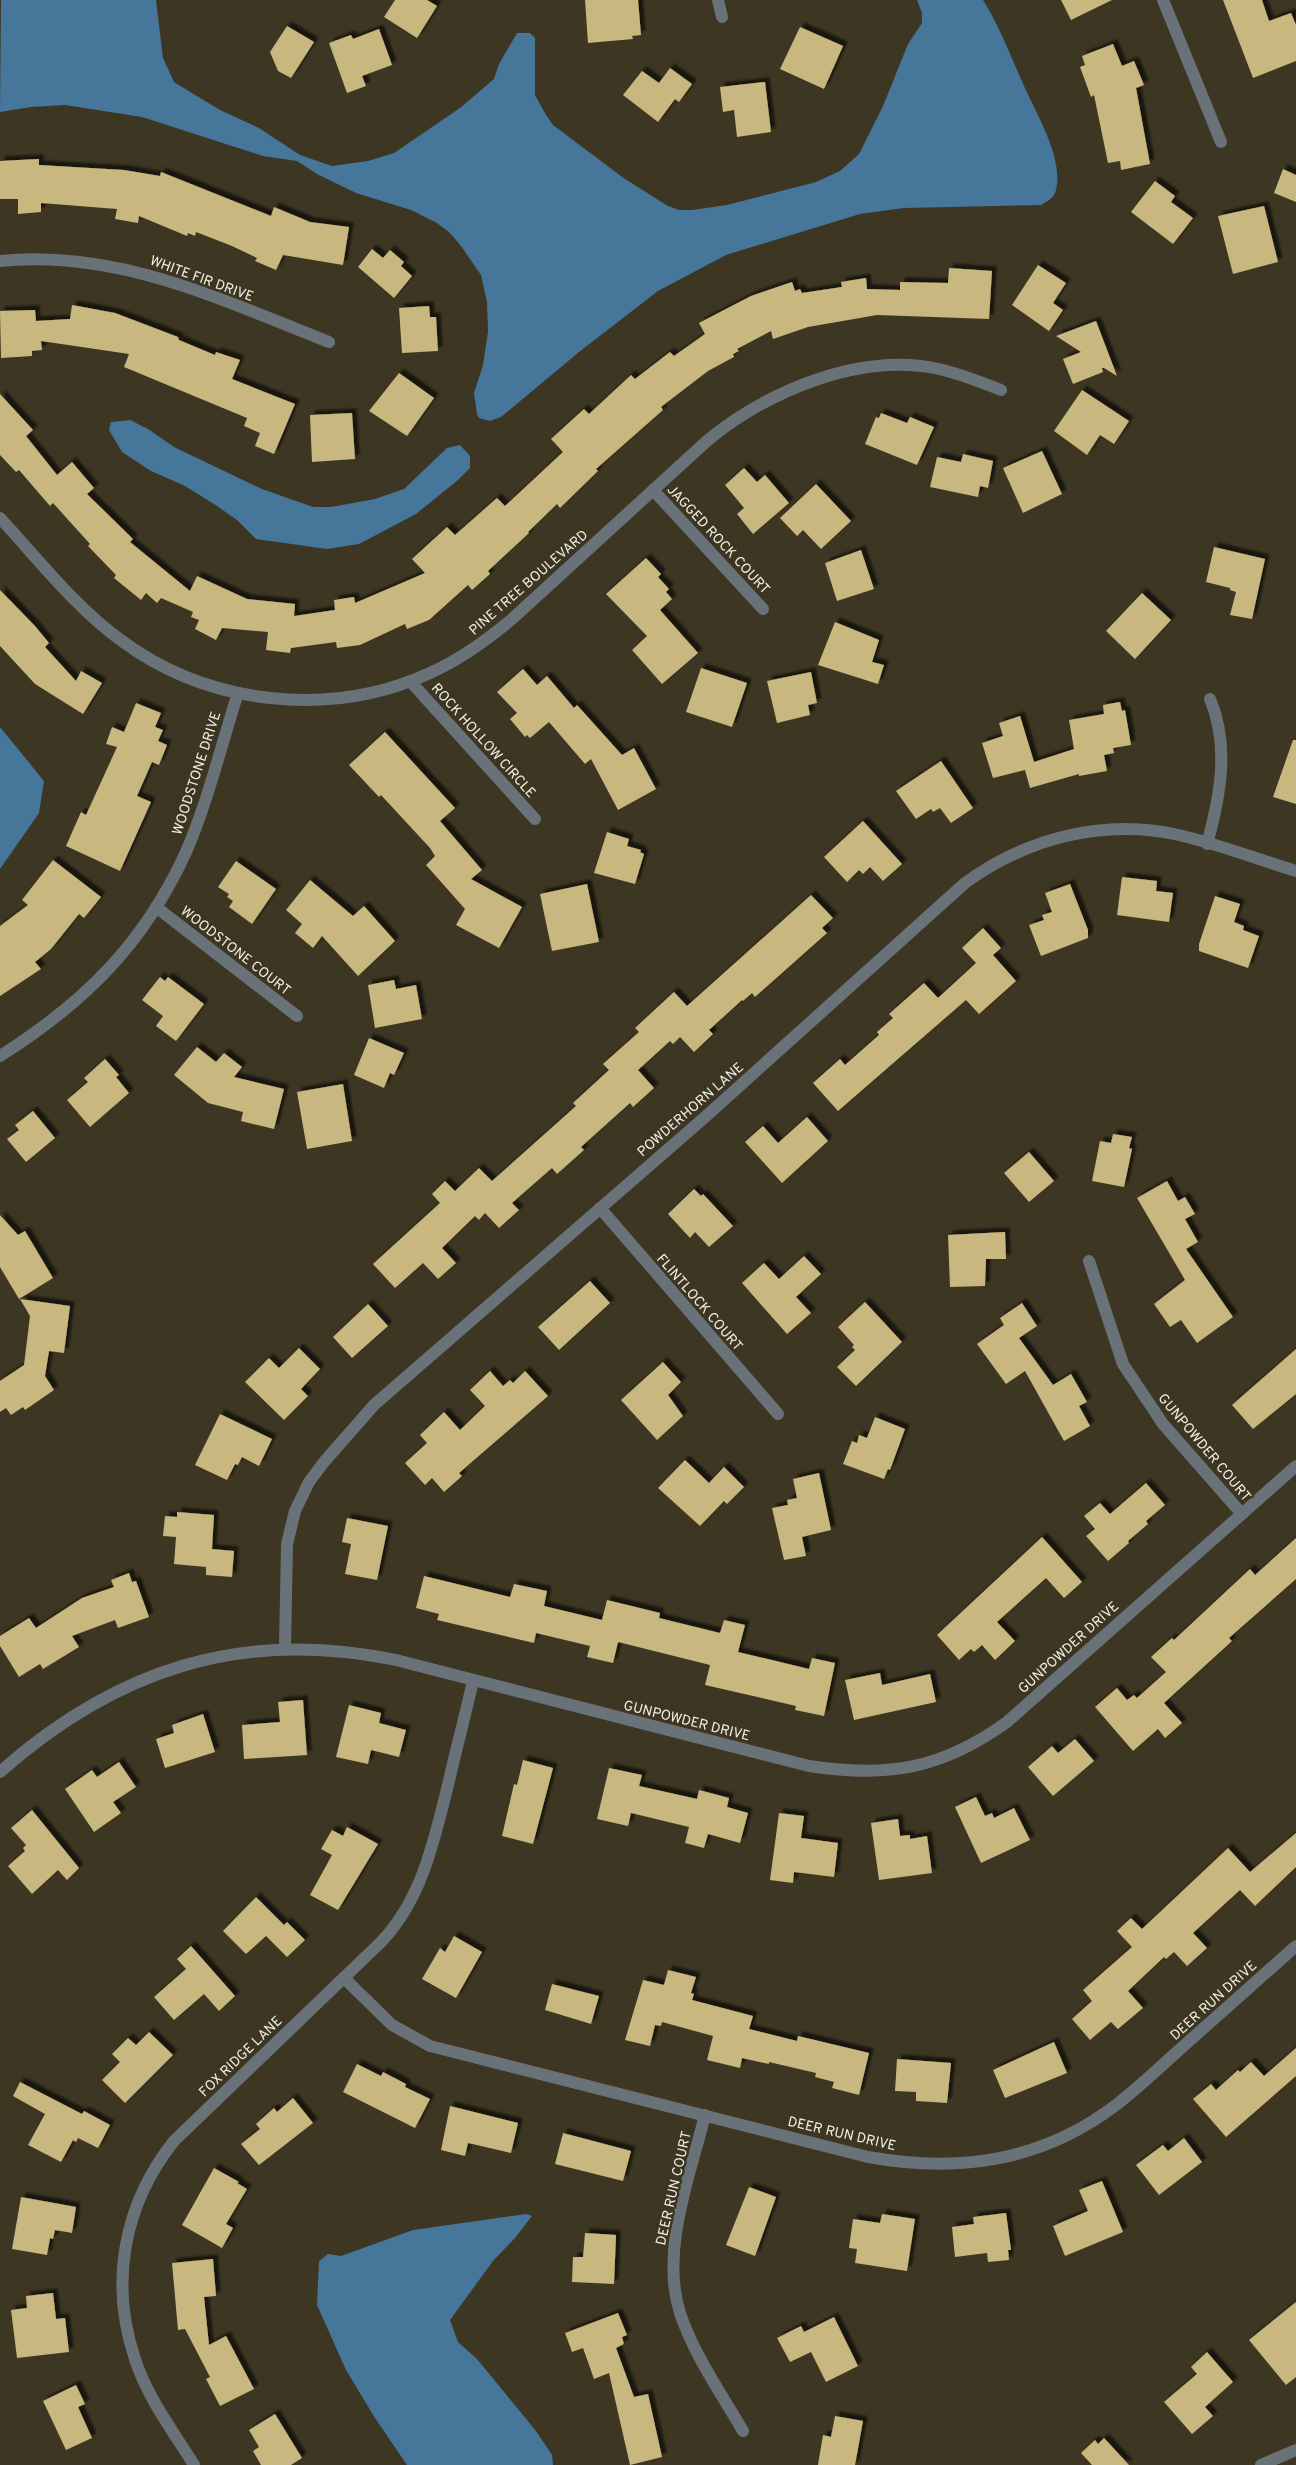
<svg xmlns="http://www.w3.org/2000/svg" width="1296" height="2465" font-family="Overpass,sans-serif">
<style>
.water{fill:#46769a}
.building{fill:#c8b77f;filter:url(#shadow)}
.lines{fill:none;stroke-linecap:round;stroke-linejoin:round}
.minor{stroke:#697278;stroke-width:12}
.labels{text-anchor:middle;stroke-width:5;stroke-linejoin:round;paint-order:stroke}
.street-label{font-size:14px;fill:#f2eee2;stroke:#3c3622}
</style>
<defs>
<filter id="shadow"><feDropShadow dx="4.5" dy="-4.5" stdDeviation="1" flood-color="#0009"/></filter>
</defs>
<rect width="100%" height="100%" fill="#3c3622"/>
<g class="water">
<path d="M1 0H156L163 58 174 82 220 110 259 128 300 155 332 166 368 161 394 153 460 108 494 79 499 64 517 33H530L535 38V95L546 115 553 125 625 179 668 206 679 210H692L727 205 816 182 840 171 859 154 883 106 908 44 922 23V13L917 0H983C1000 27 1011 57 1024 86 1036 113 1064 159 1056 190 1054 198 1048 201 1041 205L904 208 860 214 726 255 658 291 579 352 501 417 490 421 479 418 477 414 474 393 483 365 488 332 487 302 481 275 461 246 450 233 437 223 411 210 356 193 317 174 297 161 263 156 142 117 65 105 31 107 0 112Z"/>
<path d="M130 420 148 429 174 447 262 489 313 507H331L375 499 404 489 447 448 460 445 470 456V468L458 480 416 514 359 544 327 549 256 539 237 520 214 504 185 486 151 471 122 452 109 430 111 422Z"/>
<path d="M0 727 44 781 39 813 0 869Z"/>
<path d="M526 2214 532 2216 515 2238 493 2261 450 2320 458 2342 477 2359 536 2431 552 2455 553 2465H407L375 2418 346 2370 317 2305 319 2261 328 2254 341 2256 413 2230Z"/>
</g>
<g class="building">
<path d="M395 0H427L437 6 417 38 384 17Z"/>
<path d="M585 0H638L641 35 632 36 633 39 588 43Z"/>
<path d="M1061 0H1112L1071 20Z"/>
<path d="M1223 0H1262L1269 21 1291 13 1296 25V61L1253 78Z"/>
<path d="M287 26 314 42 291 78 278 71 270 52Z"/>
<path d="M800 27 843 46 824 89 780 69Z"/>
<path d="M379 29 392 65 362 76 366 86 347 93 329 43 351 35 353 39Z"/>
<path d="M1113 44 1122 66 1134 61 1144 85 1136 88 1150 164 1121 170 1120 161 1108 163 1094 95 1091 97 1080 67 1085 65 1082 56Z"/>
<path d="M670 68 692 84 679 102 675 99 658 122 623 95 642 71 659 83Z"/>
<path d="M765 82 771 132 737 137 734 110 723 112 720 87Z"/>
<path d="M39 159V165L124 170 160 176 161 172 271 216 274 207 310 222 349 227 343 265 283 255 276 270 255 261 257 258 232 246 196 232 195 236 188 233 187 236 139 216 138 223 115 219 117 209 41 203V212L18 214V199H0V161Z"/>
<path d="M1283 169 1296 175V202L1274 193Z"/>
<path d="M1155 181 1175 196 1171 202 1193 218 1173 244 1131 212Z"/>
<path d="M1264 206 1278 262 1233 274 1218 216Z"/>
<path d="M372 249 383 258 390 250 404 262 401 266 412 276 394 298 358 267Z"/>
<path d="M1038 265 1066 283 1053 303 1063 310 1049 331 1012 305Z"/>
<path d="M949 268 992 271 989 319 877 315 808 327 773 339 771 331 737 349 739 351 733 354 734 357 708 371 661 407 663 410 596 469 598 471 560 508 557 504 528 532 529 533 488 571 490 574 472 590 468 585 429 620 407 629 405 624 360 645 337 648 336 642 291 648 290 653 266 650 268 632 222 628 216 640 195 629 199 620 191 617 193 612 161 598 157 603 146 593 141 600 114 578 116 575 88 546 90 544 53 503 50 506 19 470 16 472 0 455V394L33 430 26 436 57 475 72 462 94 488 87 494 133 539 130 542 190 591 197 576 247 599 295 604 294 616 335 610 334 600 354 597 355 603 425 573 412 559 447 527 455 535 497 498 505 506 563 452 551 439 584 409 589 414 631 375 635 379 670 352 674 356 705 334 699 323 751 296 792 282 795 291 800 289 802 293 842 287 841 282 866 278 867 289 900 290V282L948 283Z"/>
<path d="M72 305 115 313 178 337 179 340 215 355 216 352 240 360 232 379 295 404 274 454 255 446 260 433 244 426 247 418 124 367 129 354 41 341 42 350 32 351V356L1 358 0 311 35 310 36 321 70 319Z"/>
<path d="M429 306 430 317H436L438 351 402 353 399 308Z"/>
<path d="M1096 321 1117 376 1104 368H1102L1103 372 1073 384 1063 359 1081 352 1056 336Z"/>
<path d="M399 373 434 398 407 436 369 411Z"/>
<path d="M1082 390 1129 421 1114 444 1100 435 1087 455 1054 431Z"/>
<path d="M352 413 355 459 312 462 310 415Z"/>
<path d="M881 413 907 423 910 417 934 427 917 465 865 444 876 417 879 418Z"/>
<path d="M1042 451 1062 494 1023 513 1003 468Z"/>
<path d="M963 454 993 461 988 488 980 486 978 497 930 487 937 457 961 462Z"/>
<path d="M744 468 757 482 765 475 789 503 753 534 737 514 744 508 725 485Z"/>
<path d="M816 484 851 521 821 549 803 530 797 536 780 518Z"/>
<path d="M1214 547 1265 559 1252 619 1230 615 1236 592 1230 590V588L1206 582Z"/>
<path d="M861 550 874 589 837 601 825 563Z"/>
<path d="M646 558 661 574 658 577 669 589 666 592 672 599 660 610 698 653 662 684 632 650 647 636 606 594Z"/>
<path d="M0 590 35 626 49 643 45 647 76 681 81 671 102 683 83 714 35 684 0 646Z"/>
<path d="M1142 593 1171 620 1135 659 1106 631Z"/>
<path d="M835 622 879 640 872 662 884 665 878 684 818 665Z"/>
<path d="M701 668 747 683 732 727 686 712Z"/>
<path d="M523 669 537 685 547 676 574 708 577 705 622 755 634 748 656 789 618 810 591 759 585 764 549 722 530 738 527 735 525 737 510 719 517 713 497 692Z"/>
<path d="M811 672 817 703 808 705 810 715 777 723 767 681Z"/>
<path d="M1120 702 1122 711 1125 710 1131 745 1113 748 1114 753 1104 755 1107 771 1079 776V774L1030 788 1025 770 993 778 982 743 1003 736 999 723 1020 716 1034 762 1074 749 1069 720 1104 714 1103 705Z"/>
<path d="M136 703 161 713 155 727 163 730 158 741 167 745 159 765 152 762 137 796 151 802 120 871 66 846 81 812 86 815 117 747 106 744 112 727 124 732Z"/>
<path d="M385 732 455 808 440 821 482 870 471 879 522 907 499 948 456 925 465 909 426 865 435 856 430 848 381 795 379 797 349 765Z"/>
<path d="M1293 740H1296V804L1273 797Z"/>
<path d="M941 761 973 808 951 823 940 808 933 812 931 809 916 819 896 791Z"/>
<path d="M863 821 902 864 883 881 870 867 863 874 859 870 847 882 824 857Z"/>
<path d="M607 832 629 839 627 846 641 850 640 852 644 854 635 884 594 873Z"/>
<path d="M53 860 101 897 84 918 79 914 51 949 35 962 41 969 0 996V926L28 905 22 900Z"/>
<path d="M236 861 276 889 252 924 229 907 233 901 227 897 229 894 218 887Z"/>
<path d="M1122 877 1157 881 1156 891 1173 893 1169 922 1117 915Z"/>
<path d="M310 880 353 916 364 906 395 941 358 976 322 936 313 948 295 933 302 924 286 910Z"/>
<path d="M587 884 599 942 552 951 540 894Z"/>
<path d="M1070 884 1088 930V938L1041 956 1029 925 1044 920 1042 915 1052 912 1045 893Z"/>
<path d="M811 895 833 918 822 928 827 933 755 997 752 993 743 1001 742 1000 709 1030 713 1034 694 1052 680 1037 673 1044 670 1041 638 1070 654 1088 633 1107 630 1103 581 1147 584 1150 557 1174 552 1168 512 1203 519 1210 499 1228 485 1213 479 1220 475 1216 442 1248 456 1263 438 1279 423 1263 395 1288 373 1264 440 1203 432 1194 445 1181 455 1191 479 1168 492 1181 576 1106 573 1103 609 1070 603 1064 639 1032 635 1028 674 992 687 1006Z"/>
<path d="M1215 896 1240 904 1234 922 1244 926 1243 930 1259 936 1248 968 1199 951V944Z"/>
<path d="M983 928 1001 948 993 955 1016 981 979 1014 966 1000 838 1111 813 1083 840 1059 845 1065 879 1035 877 1032 893 1018 889 1014 924 983 938 998 976 963 962 948Z"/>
<path d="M160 977 165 981 168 977 204 1004 176 1041 156 1026 163 1016 142 1000Z"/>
<path d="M394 980 396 989 416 985 422 1019 375 1028 368 985Z"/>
<path d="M369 1038 404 1053 394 1075 390 1073 384 1088 354 1075Z"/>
<path d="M197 1047 216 1062 224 1053 242 1067 234 1077 284 1089 274 1129 241 1121 243 1112 208 1103 174 1075Z"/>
<path d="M105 1059 119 1075 116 1077 129 1093 90 1127 67 1100 88 1082 84 1078Z"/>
<path d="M343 1084 352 1141 307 1149 297 1092Z"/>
<path d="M33 1111 55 1138 26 1162 7 1139 19 1130 15 1125Z"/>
<path d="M807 1117 828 1141 782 1183 745 1142 763 1126 778 1143Z"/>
<path d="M1113 1134 1132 1137 1129 1148 1132 1149 1124 1187 1092 1181 1100 1141 1111 1143Z"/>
<path d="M1029 1152 1054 1181 1029 1202 1004 1173Z"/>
<path d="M1167 1181 1178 1201 1185 1197 1195 1214 1185 1219 1198 1242 1186 1249 1233 1317 1197 1343 1181 1320 1170 1327 1154 1304 1185 1280 1137 1198Z"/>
<path d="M694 1189 701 1196 703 1194 733 1226 709 1247 695 1232 690 1238 668 1214Z"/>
<path d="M0 1215 18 1235 25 1231 53 1278 19 1299 0 1267Z"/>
<path d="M1005 1232 1006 1259H986L985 1286 950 1287 948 1235Z"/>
<path d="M804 1256 821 1274 796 1297 811 1313 787 1334 742 1283 764 1263 779 1279Z"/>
<path d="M590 1281 610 1303 559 1350 538 1327Z"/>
<path d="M20 1299 70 1306 64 1353 49 1351 45 1376 54 1390 25 1410 23 1407 11 1415 6 1408 0 1412V1381L24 1365 30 1316Z"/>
<path d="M865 1302 902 1342 856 1386 837 1367 855 1350 852 1347 854 1345 838 1327Z"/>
<path d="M1022 1303 1037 1326 1019 1338 1053 1385 1071 1374 1087 1402 1079 1406 1090 1426 1064 1441 1025 1371 1006 1384 977 1344 1004 1325 1000 1318Z"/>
<path d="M368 1304 388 1326 352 1358 333 1337Z"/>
<path d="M299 1348 320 1369 301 1389 308 1396 284 1420 245 1382 269 1358 279 1368Z"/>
<path d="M1296 1349V1394L1253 1429 1232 1405Z"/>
<path d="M663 1362 681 1382 668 1395 683 1416 657 1440 621 1400Z"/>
<path d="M490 1371 503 1386 510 1380 513 1383 525 1371 548 1396 459 1473 462 1476 444 1492 432 1478 425 1485 405 1463 427 1443 420 1435 444 1412 460 1430 485 1406 470 1390Z"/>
<path d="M220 1414 272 1439 259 1466 242 1457 238 1465 235 1464 227 1480 195 1465Z"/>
<path d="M875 1417 905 1429 890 1470 888 1469 884 1479 843 1464 852 1441 857 1443 859 1435 867 1438Z"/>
<path d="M685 1460 709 1483 724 1467 744 1487 727 1504 724 1501 700 1526 658 1488Z"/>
<path d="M819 1473 831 1530 802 1537 806 1556 784 1560 772 1508 788 1505 787 1500 797 1498 793 1479Z"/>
<path d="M1146 1483 1165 1505 1146 1521 1148 1524 1128 1541 1129 1543 1108 1561 1086 1536 1095 1529 1084 1516 1100 1503 1110 1514Z"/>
<path d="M177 1512 214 1515 212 1549 234 1551 232 1577 206 1575V1567L174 1564 176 1537 163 1536 165 1516 177 1517Z"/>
<path d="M347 1518 388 1526 377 1580 345 1574 351 1544 342 1542Z"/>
<path d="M1042 1537 1082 1582 1064 1598 1046 1578 997 1622 1015 1641 995 1660 982 1645 974 1652 971 1649 959 1660 937 1635Z"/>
<path d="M1296 1538V1579L1229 1638 1232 1641 1164 1703 1182 1723 1165 1738 1158 1729 1133 1751 1095 1707 1117 1688 1127 1700 1134 1695 1137 1698 1166 1672 1151 1657 1172 1638 1174 1640 1250 1569 1255 1575Z"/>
<path d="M129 1573 132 1582 136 1581 149 1617 118 1628 115 1620 72 1636 79 1647 43 1669 40 1664 19 1677 0 1646V1636L29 1618 36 1628 82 1598 114 1587 111 1580Z"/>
<path d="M424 1576 510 1597 514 1584 547 1591 544 1606 602 1620 607 1600 660 1613 659 1618 720 1633 724 1620 745 1625 738 1652 809 1669 812 1658 835 1663 824 1716 795 1710 796 1706 705 1685 710 1665 618 1642 613 1663 587 1657 590 1646 536 1633 534 1643 437 1620 439 1614 416 1608Z"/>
<path d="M880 1673 882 1685 930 1674 936 1702 854 1720 845 1680Z"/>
<path d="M303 1700 307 1755 244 1759 242 1725 280 1722 278 1702Z"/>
<path d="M349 1705 381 1713 379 1723 406 1730 399 1757 371 1750 368 1764 336 1757Z"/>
<path d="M203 1714 215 1752 165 1768 156 1739 174 1733 172 1725Z"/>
<path d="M1075 1739 1094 1761 1053 1796 1028 1767 1052 1746 1058 1753Z"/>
<path d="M523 1760 553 1768 533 1844 502 1836 514 1784 517 1785Z"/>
<path d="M119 1762 136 1787 113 1802 121 1813 94 1832 65 1789 92 1770 97 1777Z"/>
<path d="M609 1768 642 1775 639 1786 697 1799 699 1790 729 1798 727 1807 748 1813 740 1843 708 1834 704 1848 685 1843 689 1827 631 1813 628 1826 597 1819Z"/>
<path d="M976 1797 985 1816 992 1813 994 1818 1014 1808 1030 1840 981 1863 955 1807Z"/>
<path d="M32 1810 79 1868 67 1880 58 1870 32 1894 8 1866 25 1851 23 1848 26 1845 11 1828Z"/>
<path d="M779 1813 804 1816 801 1838 838 1843 834 1877 794 1872 793 1883 770 1880Z"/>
<path d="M898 1819 900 1836 910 1835V1839L927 1836 932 1873 879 1880 871 1823Z"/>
<path d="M347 1827 378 1844 338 1910 310 1895 332 1855 321 1849 332 1830 343 1836Z"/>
<path d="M1296 1833V1867L1255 1906 1240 1890 1193 1933 1207 1948 1187 1966 1174 1952 1166 1959 1164 1957 1128 1991 1143 2008 1118 2029 1111 2022 1090 2040 1072 2019 1092 2001 1083 1990 1132 1947 1117 1931 1131 1918 1142 1929 1228 1848 1250 1872Z"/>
<path d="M256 1897 284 1925 287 1922 305 1940 287 1957 266 1936 246 1954 223 1931Z"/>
<path d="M454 1936 482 1952 456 1998 422 1979 440 1948 445 1952Z"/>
<path d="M191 1946 235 1996 219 2011 204 1994 174 2020 154 1997 186 1969 177 1959Z"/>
<path d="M668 1970 696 1977 691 1993 694 1994 692 2000 753 2016 749 2029 797 2041 798 2036 869 2053 859 2095 832 2088 834 2082 815 2077 816 2073 769 2062V2064L742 2058 740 2068 707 2060 713 2036 662 2022 661 2026 655 2025 650 2046 625 2040 643 1980 664 1985Z"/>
<path d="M552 1984 599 1996 591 2024 545 2010Z"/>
<path d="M149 2032 173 2055 125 2103 102 2080 120 2062 112 2054 128 2038 136 2045Z"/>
<path d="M1054 2042 1067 2073 1005 2098 993 2070Z"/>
<path d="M1296 2048V2076L1226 2137 1193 2099 1211 2084 1216 2090 1238 2070 1240 2072 1251 2062 1264 2076Z"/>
<path d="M897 2059 951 2063 947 2103 916 2101V2092L895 2091Z"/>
<path d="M357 2064 381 2076 383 2072 406 2084 405 2087 430 2099 415 2128 343 2092Z"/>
<path d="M20 2082 82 2114 84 2111 110 2125 98 2148 78 2138 76 2142 73 2140 61 2162 28 2145 45 2114 13 2096Z"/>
<path d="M293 2098 313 2123 259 2165 241 2144 260 2129 256 2124 274 2108 277 2112Z"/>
<path d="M450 2106 518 2123 511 2153 468 2143 465 2156 441 2150Z"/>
<path d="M563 2133 631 2151 623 2181 555 2164Z"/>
<path d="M1184 2138 1202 2162 1159 2195 1136 2165 1163 2145 1168 2151Z"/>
<path d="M214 2168 239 2182 237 2183 247 2189 226 2224 233 2228 222 2248 182 2225Z"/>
<path d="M1102 2181 1123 2232 1065 2256 1053 2226 1088 2211 1079 2190Z"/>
<path d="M749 2187 776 2197 755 2256 726 2245Z"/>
<path d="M21 2197 76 2207 72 2233 55 2230 53 2239 50 2238 47 2255 12 2249Z"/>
<path d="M1006 2213 1011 2250H1008L1009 2260 988 2262 987 2253 955 2257 952 2227 974 2224 973 2217Z"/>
<path d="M882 2214 915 2219 907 2271 855 2263 857 2249 849 2248 853 2219 880 2223Z"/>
<path d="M585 2233 616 2235 614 2284 572 2282 573 2257H583Z"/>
<path d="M213 2259 216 2296 204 2297 209 2345 226 2336 254 2389 220 2406 206 2379 210 2377 185 2329 178 2330 172 2263Z"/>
<path d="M53 2293 56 2319 65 2318 69 2352 17 2358 11 2310 27 2308 26 2296Z"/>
<path d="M1296 2302V2377L1286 2385 1249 2340Z"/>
<path d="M618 2313 627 2335 622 2337 624 2344 616 2348 634 2397 648 2394 662 2457 630 2465 609 2373 594 2379 583 2348 572 2352 565 2333Z"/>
<path d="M834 2317 858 2366 826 2382 811 2352 790 2362 777 2338 801 2326 804 2332Z"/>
<path d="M1207 2352 1233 2382 1205 2407 1213 2416 1192 2434 1164 2402 1197 2374 1191 2367Z"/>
<path d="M76 2385 85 2404 78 2407 92 2438 66 2450 43 2401Z"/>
<path d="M275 2414 302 2458 291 2465H261L253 2451 259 2447 249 2430Z"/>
<path d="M835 2416 863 2421 855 2465H818L823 2435 831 2437Z"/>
<path d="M1104 2438 1129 2465H1092L1081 2453 1095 2440 1098 2444Z"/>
</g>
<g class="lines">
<g class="minor">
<path d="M718 0 722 17"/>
<path d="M1163 0 1221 142"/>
<path d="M0 261C118 249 222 300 329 342"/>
<path d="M653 490 763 609"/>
<path d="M0 518C39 560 76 608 122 641 210 706 332 718 430 673 461 659 487 640 512 619L708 440C768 391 860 352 939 369 961 374 981 382 1001 390"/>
<path d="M410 681 535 819"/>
<path d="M1207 844C1220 797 1230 746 1210 699"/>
<path d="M156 907 297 1016"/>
<path d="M0 1056C84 1003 144 944 186 852 208 801 221 746 238 693"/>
<path d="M600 1208 778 1414"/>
<path d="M1089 1261 1123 1364 1163 1424 1242 1514"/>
<path d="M285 1648 287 1544 295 1511 309 1482 324 1462 374 1405 704 1118 965 883C1027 838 1104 818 1179 835 1218 844 1257 859 1296 871"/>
<path d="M0 1772C116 1669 243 1628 396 1660L809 1766C888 1778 942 1769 1007 1722L1296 1466"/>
<path d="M344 1978 392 2025 430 2046 868 2157C958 2173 1041 2162 1116 2105 1138 2088 1159 2068 1179 2050 1218 2015 1257 1981 1296 1946"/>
<path d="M705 2115C690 2176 660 2251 680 2313 694 2355 721 2393 743 2431"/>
<path d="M194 2465C173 2431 147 2397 135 2359 109 2282 124 2204 174 2141L381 1942C422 1899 434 1841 448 1785 456 1750 465 1716 473 1681"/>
<path d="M1261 2465 1296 2450"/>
</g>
</g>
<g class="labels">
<g class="street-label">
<text transform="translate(202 278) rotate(20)" y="5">WHITE FIR DRIVE</text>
<text transform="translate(719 539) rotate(47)" y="5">JAGGED ROCK COURT</text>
<text transform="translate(528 582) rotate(-41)" y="5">PINE TREE BOULEVARD</text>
<text transform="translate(484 740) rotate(48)" y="5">ROCK HOLLOW CIRCLE</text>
<text transform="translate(196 773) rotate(-72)" y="5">WOODSTONE DRIVE</text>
<text transform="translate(236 950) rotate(38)" y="5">WOODSTONE COURT</text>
<text transform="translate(690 1109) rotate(-41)" y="5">POWDERHORN LANE</text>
<text transform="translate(700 1302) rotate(49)" y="5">FLINTLOCK COURT</text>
<text transform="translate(1205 1447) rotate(50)" y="5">GUNPOWDER COURT</text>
<text transform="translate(1068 1647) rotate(-42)" y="5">GUNPOWDER DRIVE</text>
<text transform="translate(687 1720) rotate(14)" y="5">GUNPOWDER DRIVE</text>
<text transform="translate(1213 2000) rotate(-42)" y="5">DEER RUN DRIVE</text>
<text transform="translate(240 2056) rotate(-44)" y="5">FOX RIDGE LANE</text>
<text transform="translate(842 2133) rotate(13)" y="5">DEER RUN DRIVE</text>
<text transform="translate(673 2188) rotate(-77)" y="5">DEER RUN COURT</text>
</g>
</g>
</svg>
